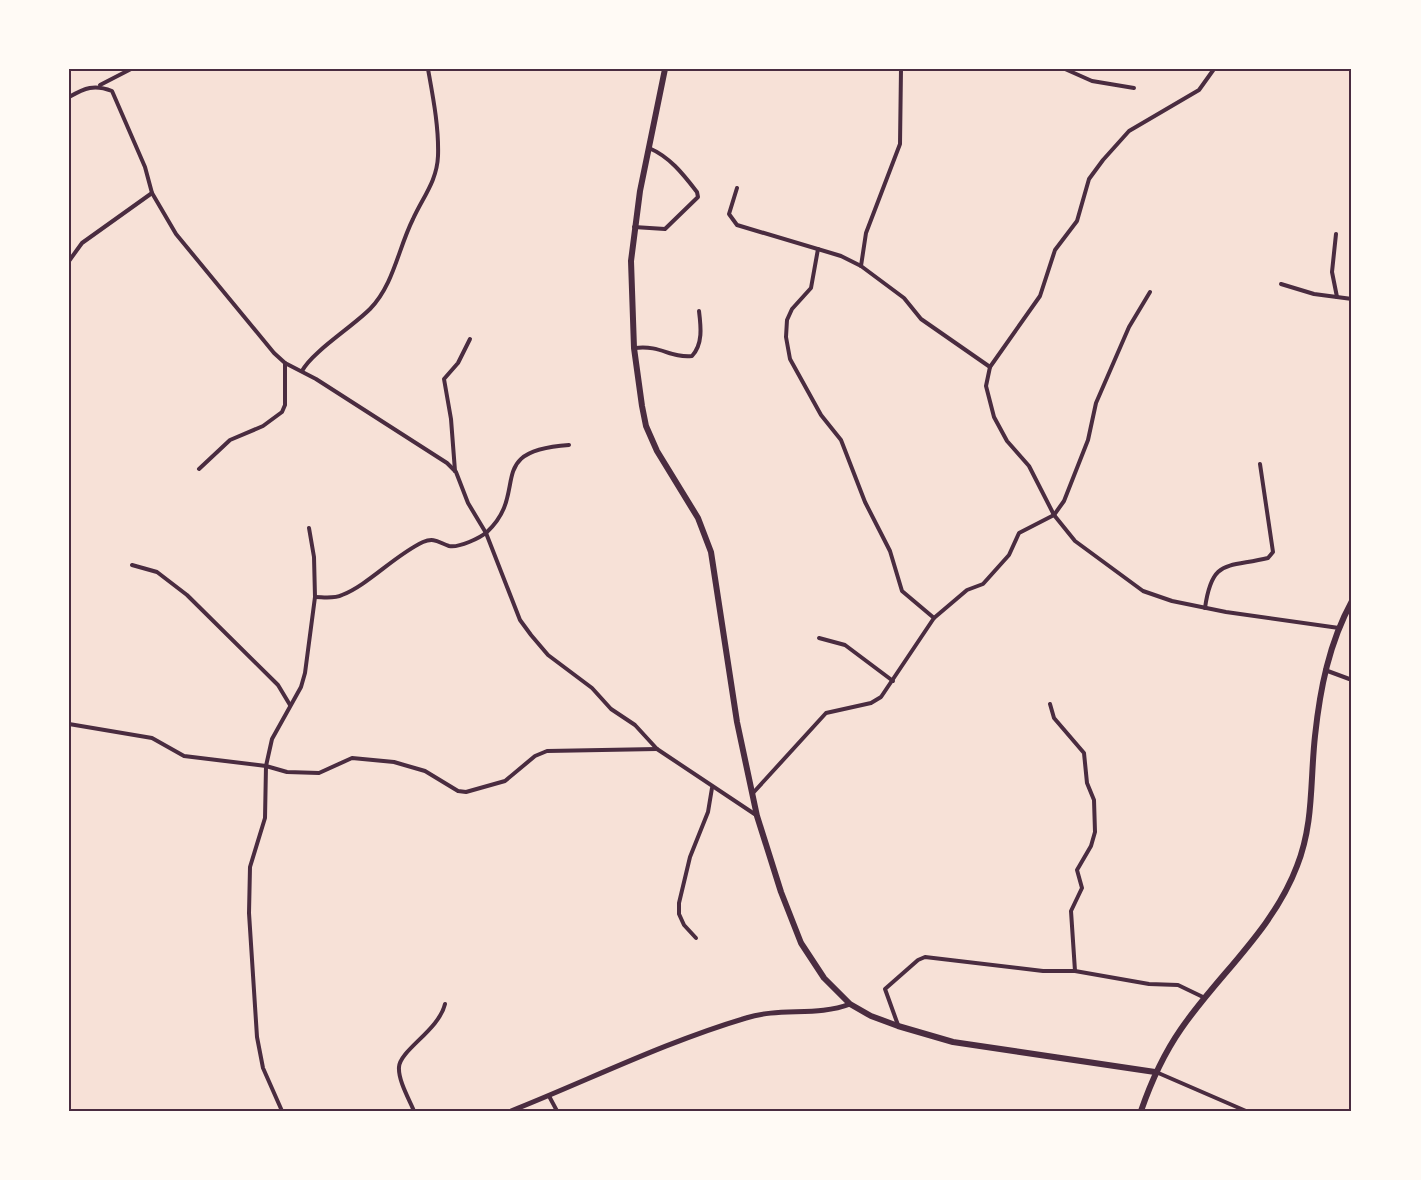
<svg xmlns="http://www.w3.org/2000/svg" width="1421" height="1180" font-family="Helvetica,sans-serif">
<style>
.lines{fill:none;stroke-linecap:round;stroke-linejoin:round}
.minor{stroke:#4a2c40;stroke-width:4}
.tertiary{stroke:#4a2c40;stroke-width:5}
.secondary{stroke:#4a2c40;stroke-width:6}
.neatline{fill:none;stroke:#4a2c40;stroke-width:2}
</style>
<rect width="100%" height="100%" fill="#f7e1d7"/>
<g class="lines">
<g class="minor">
<path d="M1065 69 1092 81 1134 88"/>
<path d="M1214 69 1199 90 1129 131 1103 160 1089 179 1077 221 1055 250 1040 296 990 367 986 386 994 417 1007 441 1029 466 1054 515 1075 541 1143 591 1172 601 1226 612 1339 628"/>
<path d="M100 85 131 69"/>
<path d="M69 97C85 88 94 84 112 91L145 167 152 193 176 234 274 353 285 363 316 379 447 463 456 472 468 503 486 533 520 620 531 635 548 655 592 688 611 709 635 725 657 749 756 815"/>
<path d="M737 188 729 214 737 225 841 256 861 266 904 298 921 319 990 367"/>
<path d="M634 227 665 229 698 197 697 192C683 174 670 157 649 148"/>
<path d="M1336 234 1332 272 1337 297"/>
<path d="M818 249 811 288 792 309 787 320 786 337 790 359 821 415 841 440 865 502 890 551 902 591 934 618"/>
<path d="M69 261 82 243 152 193"/>
<path d="M861 266 866 233 900 144 901 69"/>
<path d="M1281 284 1314 294 1352 299"/>
<path d="M635 348C662 345 669 358 692 356 703 344 701 327 699 311"/>
<path d="M302 371C312 352 352 327 370 309 394 284 398 249 413 219 423 197 437 181 438 156 439 127 433 97 428 69"/>
<path d="M199 469 230 440 263 426 282 412 285 405V363"/>
<path d="M455 471 451 419 444 379 458 363 470 339"/>
<path d="M132 565 157 572 187 595 278 685 290 705"/>
<path d="M315 597C323 597 334 599 342 595 368 585 395 555 423 542 435 537 439 543 449 546 459 548 480 538 487 532 531 491 482 451 569 445"/>
<path d="M1205 608C1212 558 1227 568 1268 558L1273 552 1260 464"/>
<path d="M819 638 845 645 893 681"/>
<path d="M1325 670 1352 680"/>
<path d="M1050 704 1054 718 1084 753 1087 783 1094 800 1095 832 1091 846 1077 870 1082 888 1071 911 1075 971"/>
<path d="M69 724 152 738 184 756 266 766 287 772 319 773 352 758 394 762 425 771 458 791 466 792 505 781 535 756 547 751 657 749"/>
<path d="M753 793 826 713 871 703 881 697 934 618 967 590 983 584 1009 555 1019 533 1054 515 1064 501 1088 440 1096 403 1129 327 1150 292"/>
<path d="M696 938 684 925 679 914V903L690 857 708 812 712 788"/>
<path d="M898 1025 885 989 918 960 925 957 1043 971H1075L1149 984 1178 985 1205 998"/>
<path d="M1156 1072 1246 1111"/>
<path d="M549 1096 557 1111"/>
<path d="M282 1111 263 1068 257 1037 249 913 250 867 265 818 266 766 272 739 301 687 305 673 315 597 314 557 309 528"/>
<path d="M414 1111C409 1099 398 1080 399 1067 400 1050 439 1030 445 1004"/>
</g>
<path class="tertiary" d="M511 1111C589 1080 665 1042 746 1018 780 1007 817 1017 850 1004"/>
<g class="secondary">
<path d="M665 69 640 191 631 261 634 348 642 406 646 426 657 451 698 518 711 552 737 722 757 816 781 892 801 943 824 978 850 1004 871 1016 898 1026 953 1042 1155 1072"/>
<path d="M1141 1111C1151 1082 1163 1055 1181 1029 1218 975 1273 930 1297 866 1314 823 1310 781 1315 736 1320 689 1329 643 1352 601"/>
</g>
</g>
<rect width="1421" height="1180" fill="none" stroke="#fffaf5" stroke-width="141"/>
<rect x="70" y="70" width="1280" height="1040" class="neatline"/>
</svg>
